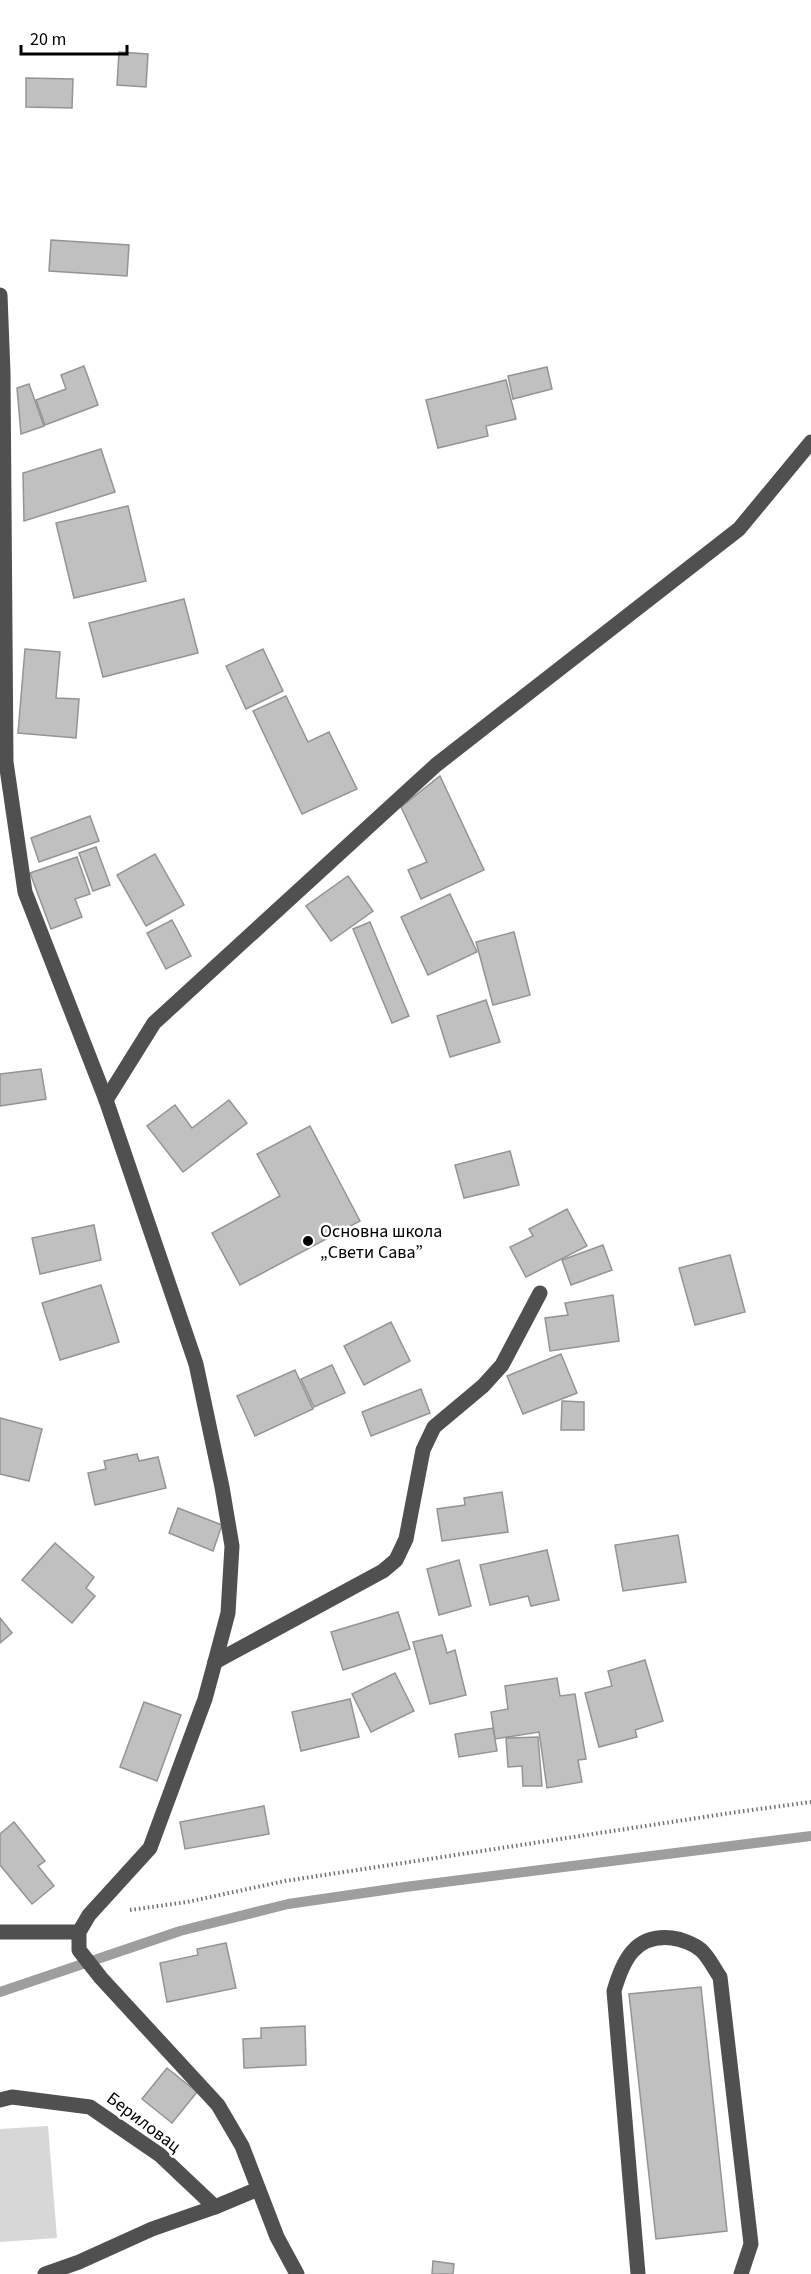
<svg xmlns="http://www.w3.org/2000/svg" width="811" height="2274" font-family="'Source Sans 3',sans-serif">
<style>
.green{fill:#d7d7d7}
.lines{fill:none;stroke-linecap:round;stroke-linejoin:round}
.stream{stroke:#9e9e9e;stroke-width:10}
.building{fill:#c0c0c0;stroke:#949494;stroke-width:1.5}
.path{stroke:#727272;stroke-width:4;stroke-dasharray:1.5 3;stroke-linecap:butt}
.minor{stroke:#505050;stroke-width:15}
.poi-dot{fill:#000;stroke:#fff;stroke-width:2}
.labels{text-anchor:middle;stroke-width:5;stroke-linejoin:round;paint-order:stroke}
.poi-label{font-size:18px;fill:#000;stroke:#fff;text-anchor:start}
.street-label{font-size:18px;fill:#000;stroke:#fff}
</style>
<rect width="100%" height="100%" fill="#fff"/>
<path class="green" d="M48 2126 57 2238 0 2242V2129Z"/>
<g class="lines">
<path class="stream" d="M0 1992 180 1931 288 1904 405 1887 811 1836"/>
</g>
<g class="building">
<path d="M119 52 148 54 146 87 117 85Z"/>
<path d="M26 78 73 79 72 108 26 107Z"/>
<path d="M51 240 129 245 127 276 49 271Z"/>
<path d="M84 366 98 405 45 425 36 400 66 389 61 375Z"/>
<path d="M547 367 552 389 513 399 508 376Z"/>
<path d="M506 380 516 419 486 426 488 436 438 448 426 400Z"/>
<path d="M29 384 44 426 21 434 17 388Z"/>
<path d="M101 449 115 492 24 521 23 473Z"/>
<path d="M128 506 146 581 74 598 56 523Z"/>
<path d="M184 599 198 653 103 677 89 623Z"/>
<path d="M25 649 60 652 56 698 79 699 76 738 18 733Z"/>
<path d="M263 649 283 691 246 709 226 666Z"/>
<path d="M286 696 308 742 329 732 357 789 302 814 253 711Z"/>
<path d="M440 776 484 870 421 899 408 870 427 862 401 807Z"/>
<path d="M90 816 99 841 39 862 31 838Z"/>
<path d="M96 847 110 885 93 891 79 853Z"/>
<path d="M155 854 184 905 146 926 117 875Z"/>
<path d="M77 857 90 894 75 899 82 917 51 929 30 873Z"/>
<path d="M348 876 373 911 331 941 306 906Z"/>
<path d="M450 894 477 952 428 975 401 917Z"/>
<path d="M172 920 191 956 166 969 147 933Z"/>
<path d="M370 922 409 1016 392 1023 353 929Z"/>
<path d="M514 932 530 995 493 1005 476 942Z"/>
<path d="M486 1000 500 1042 450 1057 437 1016Z"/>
<path d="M41 1069 46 1099 0 1106V1074Z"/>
<path d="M229 1100 247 1123 183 1172 147 1126 175 1105 192 1128Z"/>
<path d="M310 1126 360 1221 240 1285 212 1233 280 1196 257 1154Z"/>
<path d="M510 1151 519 1185 464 1198 455 1165Z"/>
<path d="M567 1209 587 1246 526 1277 510 1247 533 1236 529 1229Z"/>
<path d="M94 1225 101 1260 40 1274 32 1238Z"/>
<path d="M603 1245 612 1270 571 1285 562 1260Z"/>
<path d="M730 1255 745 1312 695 1325 679 1268Z"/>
<path d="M101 1285 119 1342 60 1360 42 1303Z"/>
<path d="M613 1295 619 1341 550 1351 545 1318 568 1315 565 1303Z"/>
<path d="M391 1322 410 1361 364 1385 344 1346Z"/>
<path d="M561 1354 577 1393 523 1414 507 1376Z"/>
<path d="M332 1365 345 1393 314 1407 301 1379Z"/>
<path d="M295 1370 313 1409 255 1436 237 1396Z"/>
<path d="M421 1389 430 1413 371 1436 362 1412Z"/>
<path d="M562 1401 584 1402V1430H561Z"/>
<path d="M0 1418 42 1429 29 1481 0 1474Z"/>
<path d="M137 1454 139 1461 158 1457 166 1488 95 1505 88 1473 106 1469 104 1461Z"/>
<path d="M502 1492 508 1532 442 1541 437 1509 465 1505 464 1498Z"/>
<path d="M178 1508 222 1525 213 1551 169 1533Z"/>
<path d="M678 1535 686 1582 623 1591 615 1545Z"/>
<path d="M55 1543 94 1577 86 1588 95 1596 72 1623 22 1580Z"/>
<path d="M547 1550 559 1600 531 1606 528 1596 490 1605 480 1565Z"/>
<path d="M459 1560 471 1606 439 1615 427 1569Z"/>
<path d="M398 1612 410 1649 343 1670 331 1632Z"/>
<path d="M0 1618 12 1633 0 1643Z"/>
<path d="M442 1635 447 1653 455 1650 466 1695 430 1704 413 1642Z"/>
<path d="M645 1660 663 1721 635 1730 637 1737 599 1747 585 1693 612 1686 608 1671Z"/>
<path d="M395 1673 414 1711 371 1732 352 1694Z"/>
<path d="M557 1678 560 1696 575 1694 586 1759 578 1760 582 1782 547 1788 539 1732 495 1739 491 1712 508 1709 505 1686Z"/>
<path d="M350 1699 359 1737 301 1751 292 1712Z"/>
<path d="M144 1702 181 1715 157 1781 120 1767Z"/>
<path d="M493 1728 497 1751 459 1757 455 1734Z"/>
<path d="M538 1737 542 1786H523L522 1766 508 1767 506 1738Z"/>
<path d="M264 1806 269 1834 185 1849 180 1822Z"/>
<path d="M14 1822 45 1861 38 1866 54 1886 32 1904 0 1865V1834Z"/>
<path d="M226 1943 236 1988 167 2002 160 1963 198 1955 197 1949Z"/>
<path d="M701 1987 727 2231 656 2239 629 1994Z"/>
<path d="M305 2026 306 2065 244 2068 243 2039 261 2038V2028Z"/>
<path d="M167 2068 197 2092 172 2123 142 2099Z"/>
<path d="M433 2261 454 2264 453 2274H432Z"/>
</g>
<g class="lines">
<path class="path" d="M130 1910 187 1902 285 1881 737 1812 811 1802"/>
<g class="minor">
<path d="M0 295 3 373 6 762 25 892 106 1100 196 1364 222 1487 232 1546 228 1613 215 1662 205 1699 150 1848 89 1915 79 1932V1950L101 1978 218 2105 242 2146 277 2237 297 2274"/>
<path d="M106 1100 154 1023 436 765 739 529 811 442"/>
<path d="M215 1662 383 1571 396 1560 406 1539 423 1450 434 1427 483 1386 502 1365 540 1293"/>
<path d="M0 1932H79"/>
<path d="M0 2100 12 2097 90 2107 160 2155 215 2207"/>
<path d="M45 2274 79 2262 152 2229 215 2207 258 2189"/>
<path d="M638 2274 614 1991C623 1960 635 1934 672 1938 681 1939 694 1944 701 1950 709 1957 714 1969 720 1977L751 2244 741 2274"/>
</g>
</g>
<circle class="poi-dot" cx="308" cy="1241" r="6"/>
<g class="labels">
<g class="poi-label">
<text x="320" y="1237">Основна школа<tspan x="320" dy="21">„Свети Сава”</tspan></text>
</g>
<g class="street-label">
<text transform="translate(144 2122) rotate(37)" y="6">Бериловац</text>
</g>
</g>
<path d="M21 45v9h106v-9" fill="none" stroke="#000000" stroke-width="3"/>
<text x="30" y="45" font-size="18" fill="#000000" stroke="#ffffff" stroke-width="4.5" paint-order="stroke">20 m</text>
</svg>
